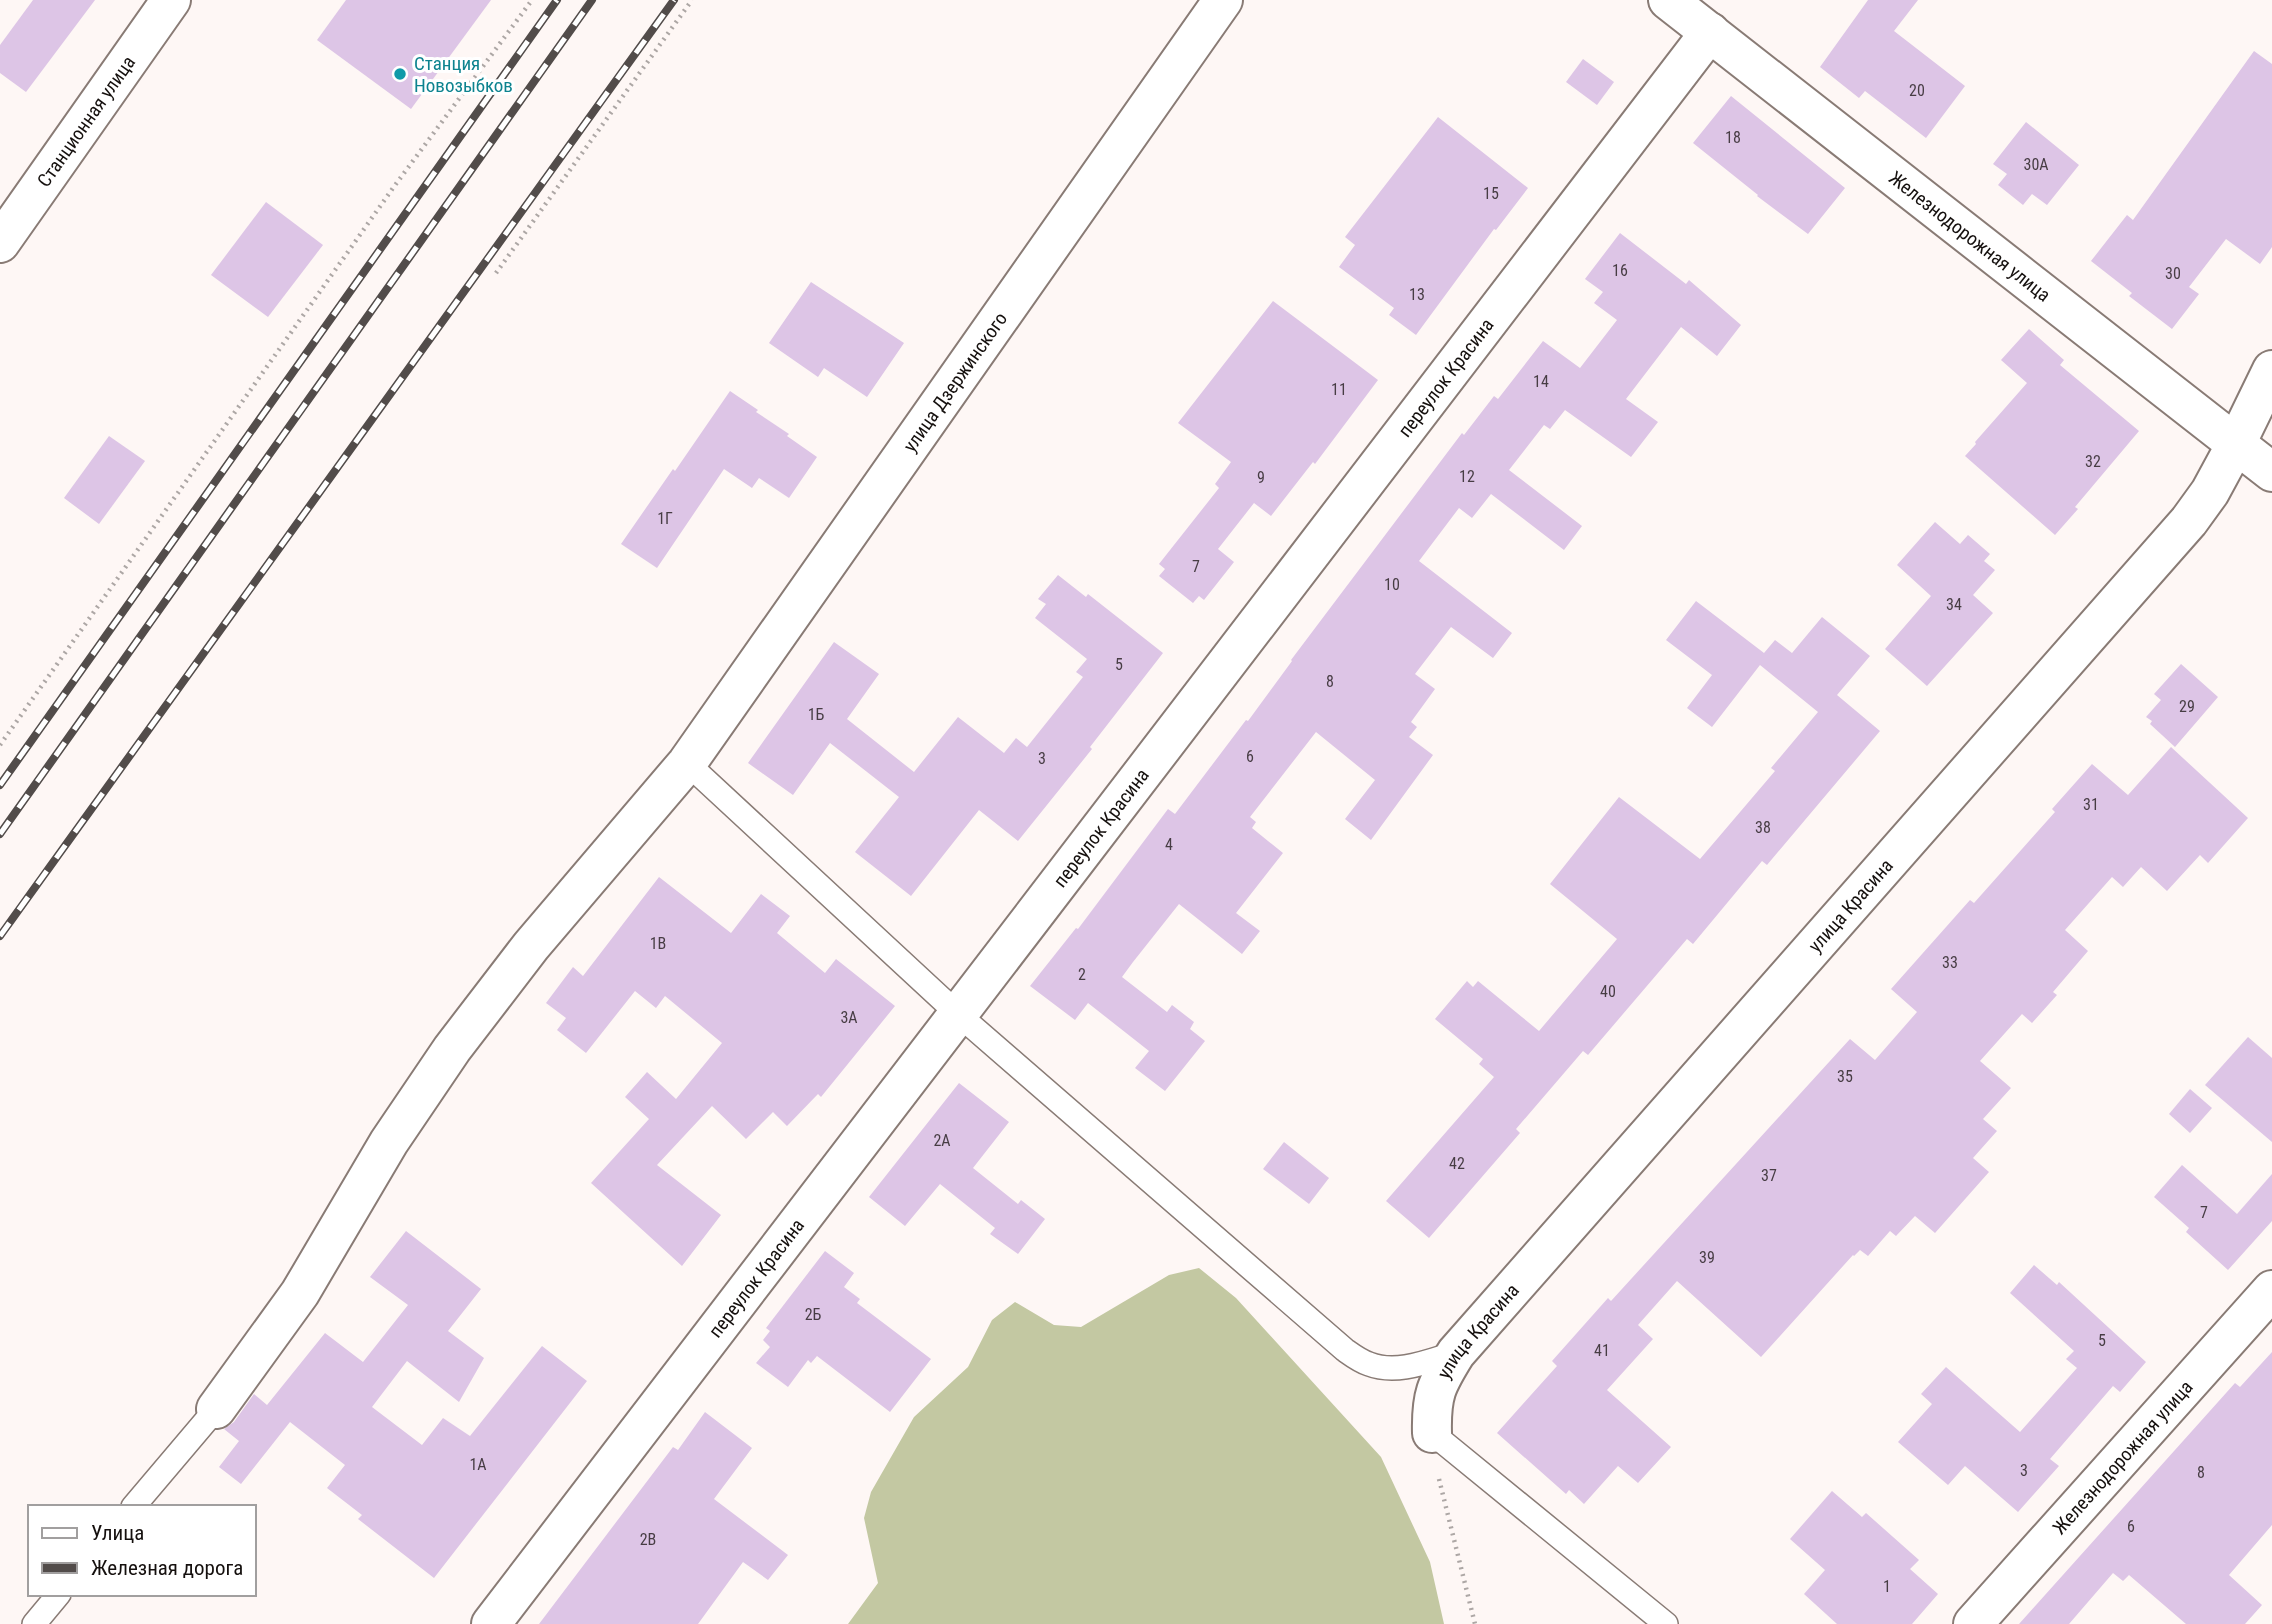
<svg xmlns="http://www.w3.org/2000/svg" width="2272" height="1624" font-family="'Roboto Condensed',sans-serif">
<style>
.forest{fill:#c3c8a2}
.building{fill:#ddc5e6}
.lines{fill:none;stroke-linecap:round;stroke-linejoin:round}
.service-casing{stroke:#897b75;stroke-width:26}
.minor-casing{stroke:#897b75;stroke-width:42}
.tertiary-casing{stroke:#897b75;stroke-width:42}
.path{stroke:#ada7a5;stroke-width:4.5;stroke-dasharray:2 5;stroke-linecap:butt}
.service{stroke:#fff;stroke-width:23}
.minor{stroke:#fff;stroke-width:38}
.tertiary{stroke:#fff;stroke-width:38}
.rail-casing{stroke:#524c4a;stroke-width:8}
.rail{stroke:#fff;stroke-width:5;stroke-dasharray:16;stroke-linecap:butt}
.culture-dot{fill:#0f9aa8;stroke:#fff;stroke-width:2.5}
.labels{text-anchor:middle;stroke-width:6;stroke-linejoin:round;paint-order:stroke}
.number-label{font-size:16px;fill:#473d44}
.culture-label{font-size:19px;fill:#0d838f;stroke:#fff;text-anchor:start}
.street-label{font-size:19px;fill:#15100e;stroke:#fff}
</style>
<rect width="100%" height="100%" fill="#fef7f5"/>
<path class="forest" d="M1199 1268 1236 1298 1381 1457 1430 1562 1444 1624H848L878 1583 864 1518 871 1492 914 1417 968 1367 992 1320 1015 1302 1054 1325 1081 1327 1169 1275Z"/>
<g class="building">
<path d="M33 0H95L26 92 0 73V45Z"/>
<path d="M346 0H491L411 109 317 40Z"/>
<path d="M1868 0H1918L1894 31 1965 86 1926 138 1865 91 1859 98 1820 67Z"/>
<path d="M2254 51 2272 64V247L2260 264 2226 239 2189 287 2199 294 2172 329 2129 296 2132 293 2091 261 2127 215 2133 220Z"/>
<path d="M1583 59 1614 82 1597 105 1566 82Z"/>
<path d="M1731 96 1845 188 1808 234 1757 196 1758 195 1693 143Z"/>
<path d="M1438 117 1528 188 1496 230 1494 229 1416 335 1389 315 1394 308 1339 267 1355 245 1345 237Z"/>
<path d="M2026 122 2079 165 2047 205 2032 194 2023 205 1998 185 2007 174 1993 164Z"/>
<path d="M266 202 323 245 268 317 211 275Z"/>
<path d="M1620 233 1686 284 1689 280 1741 325 1717 356 1681 327 1626 399 1658 422 1631 457 1565 410 1550 429 1544 425 1509 470 1582 526 1564 550 1491 494 1472 518 1459 508 1419 561 1512 633 1493 658 1451 627 1415 674 1435 689 1411 722 1417 727 1409 737 1433 755 1371 840 1345 819 1375 780 1316 732 1250 817 1256 822 1252 828 1283 853 1236 913 1260 931 1242 954 1179 904 1133 962 1122 977 1167 1012 1172 1005 1194 1022 1190 1029 1205 1041 1165 1091 1135 1068 1149 1051 1088 1003 1075 1020 1030 986 1076 928 1078 929 1168 809 1175 814 1246 720 1248 721 1292 661 1291 660 1462 433 1464 435 1494 396 1498 399 1543 341 1580 368 1617 320 1594 303 1603 292 1585 279Z"/>
<path d="M811 282 904 343 867 397 824 368 818 377 769 343Z"/>
<path d="M1273 301 1378 380 1315 464 1313 462 1271 516 1254 503 1218 549 1234 562 1204 600 1199 596 1193 603 1159 576 1165 569 1159 564 1219 488 1215 484 1231 462 1178 423Z"/>
<path d="M2029 329 2064 360 2060 365 2139 431 2075 507 2078 509 2055 535 1965 456 1976 444 1975 442 2027 383 2001 360Z"/>
<path d="M730 391 758 410 756 412 789 434 787 436 817 457 789 498 759 478 752 488 724 469 657 568 621 544 673 469 675 471Z"/>
<path d="M109 436 145 461 99 524 64 498Z"/>
<path d="M1935 522 1960 544 1968 535 1990 554 1984 561 1995 570 1973 595 1993 613 1927 686 1885 649 1931 596 1897 565Z"/>
<path d="M1058 575 1086 597 1088 594 1163 653 1090 747 1092 749 1018 841 979 810 911 896 855 852 899 797 830 743 793 795 748 763 834 642 879 674 847 719 914 772 958 717 1004 753 1016 738 1027 747 1083 677 1076 672 1087 659 1035 618 1046 604 1038 599Z"/>
<path d="M1696 601 1764 653 1775 640 1792 653 1822 617 1870 656 1837 695 1880 731 1767 865 1762 861 1693 944 1687 939 1588 1055 1583 1051 1516 1129 1520 1133 1429 1238 1386 1201 1494 1077 1479 1064 1483 1059 1435 1019 1467 981 1473 987 1478 981 1539 1031 1617 939 1550 884 1619 797 1700 859 1775 771 1771 768 1818 712 1760 665 1712 727 1687 708 1712 675 1666 640Z"/>
<path d="M2181 664 2218 697 2175 747 2150 724 2152 721 2146 717 2161 700 2154 694Z"/>
<path d="M2171 747 2248 818 2208 863 2200 855 2167 891 2141 867 2123 887 2112 877 2065 930 2088 951 2053 992 2057 995 2032 1023 2022 1014 1980 1061 2011 1088 1983 1119 1997 1131 1973 1158 1989 1172 1935 1233 1915 1216 1896 1236 1890 1231 1868 1256 1860 1250 1854 1256 1853 1255 1761 1357 1677 1281 1638 1325 1653 1339 1607 1390 1671 1447 1638 1483 1618 1466 1584 1504 1569 1490 1566 1494 1497 1433 1557 1366 1552 1361 1608 1298 1611 1301 1850 1039 1875 1060 1917 1012 1891 989 1970 900 1974 903 2055 812 2052 809 2092 764 2128 795Z"/>
<path d="M659 877 731 933 761 894 790 916 777 933 825 973 836 959 895 1006 821 1097 818 1094 787 1126 773 1112 746 1139 712 1106 657 1165 721 1215 682 1266 591 1183 649 1119 625 1097 647 1072 676 1099 722 1043 665 996 656 1008 635 991 586 1053 557 1030 566 1018 546 1003 573 967 583 976Z"/>
<path d="M2248 1037 2272 1058V1142L2205 1085Z"/>
<path d="M959 1083 1009 1122 973 1168 1018 1204 1021 1200 1045 1219 1018 1254 990 1234 995 1228 940 1184 905 1226 869 1197Z"/>
<path d="M2190 1089 2212 1108 2190 1133 2169 1114Z"/>
<path d="M1284 1142 1329 1178 1309 1204 1263 1169Z"/>
<path d="M2182 1165 2237 1214 2272 1174V1221L2228 1270 2186 1232 2189 1228 2154 1197Z"/>
<path d="M406 1231 481 1289 448 1331 484 1358 459 1402 407 1361 372 1407 422 1445 443 1418 470 1436 542 1346 587 1381 434 1578 358 1519 362 1515 327 1488 345 1465 290 1422 241 1484 219 1467 239 1441 224 1429 234 1422 254 1394 267 1405 325 1333 363 1362 408 1305 370 1277Z"/>
<path d="M825 1251 854 1273 844 1287 860 1299 857 1303 931 1359 890 1412 817 1356 811 1363 808 1360 788 1387 756 1363 770 1347 763 1340 770 1331 766 1328Z"/>
<path d="M2034 1265 2057 1285 2059 1282 2146 1362 2120 1392 2113 1386 2050 1459 2059 1466 2018 1512 1965 1466 1948 1485 1898 1442 1932 1404 1921 1394 1946 1367 2020 1432 2077 1368 2066 1359 2074 1351 2010 1293Z"/>
<path d="M2272 1352V1525L2229 1575 2262 1605 2245 1624H2186L2129 1575 2123 1581 2113 1573 2069 1624H2019L2235 1383 2240 1387Z"/>
<path d="M705 1412 752 1448 714 1499 788 1555 768 1580 743 1562 698 1624H539L673 1447 678 1450Z"/>
<path d="M1832 1491 1862 1517 1866 1513 1919 1560 1910 1569 1938 1594 1912 1624H1837L1804 1594 1825 1570 1790 1539Z"/>
</g>
<g class="lines">
<defs>
<g id="service">
<path d="M687 763 959 1015 1345 1350C1352 1355 1360 1361 1369 1364 1397 1375 1429 1361 1456 1353"/>
<path d="M1432 1433 1666 1624"/>
<path d="M133 1507 216 1409"/>
<path d="M34 1624 59 1594"/>
</g>
<g id="minor">
<path id="s1" d="M0 243 171 0"/>
<path id="s2" d="M216 1409 300 1293 389 1142 452 1049 531 946 687 763 1223 0"/>
<path id="s3" d="M1432 1433C1431 1395 1436 1385 1456 1353L2189 521 2210 492 2236 444 1668 0"/>
<path id="s4" d="M491 1624 1710 32"/>
<path id="s5" d="M1973 1624 2272 1290"/>
</g>
<path id="tertiary" d="M2272 370 2236 444 2272 472"/>
</defs>
<use href="#service" class="service-casing"/>
<use href="#minor" class="minor-casing"/>
<use href="#tertiary" class="tertiary-casing"/>
<g class="path">
<path d="M496 273 692 0"/>
<path d="M0 745 393 188 532 0"/>
<path d="M1439 1479 1475 1624"/>
</g>
<use href="#service" class="service"/>
<use href="#minor" class="minor"/>
<use href="#tertiary" class="tertiary"/>
<defs>
<g id="rail">
<path d="M0 785 557 0"/>
<path d="M0 834 592 0"/>
<path d="M0 936 674 0"/>
</g>
</defs>
<use href="#rail" class="rail-casing"/>
<use href="#rail" class="rail"/>
</g>
<circle class="culture-dot" cx="400" cy="74" r="7"/>
<g class="labels">
<g class="number-label">
<text x="1917" y="96">20</text>
<text x="1733" y="143">18</text>
<text x="2036" y="170">30А</text>
<text x="1491" y="199">15</text>
<text x="1620" y="276">16</text>
<text x="2173" y="279">30</text>
<text x="1417" y="300">13</text>
<text x="1541" y="387">14</text>
<text x="1339" y="395">11</text>
<text x="2093" y="467">32</text>
<text x="1467" y="482">12</text>
<text x="1261" y="483">9</text>
<text x="665" y="524">1Г</text>
<text x="1196" y="572">7</text>
<text x="1392" y="590">10</text>
<text x="1954" y="610">34</text>
<text x="1119" y="670">5</text>
<text x="1330" y="687">8</text>
<text x="2187" y="712">29</text>
<text x="816" y="720">1Б</text>
<text x="1250" y="762">6</text>
<text x="1042" y="764">3</text>
<text x="2091" y="810">31</text>
<text x="1763" y="833">38</text>
<text x="1169" y="850">4</text>
<text x="658" y="949">1В</text>
<text x="1950" y="968">33</text>
<text x="1082" y="980">2</text>
<text x="1608" y="997">40</text>
<text x="849" y="1023">3А</text>
<text x="1845" y="1082">35</text>
<text x="942" y="1146">2А</text>
<text x="1457" y="1169">42</text>
<text x="1769" y="1181">37</text>
<text x="2204" y="1218">7</text>
<text x="1707" y="1263">39</text>
<text x="813" y="1320">2Б</text>
<text x="2102" y="1346">5</text>
<text x="1602" y="1356">41</text>
<text x="478" y="1470">1А</text>
<text x="2024" y="1476">3</text>
<text x="2201" y="1478">8</text>
<text x="2131" y="1532">6</text>
<text x="648" y="1545">2В</text>
<text x="1887" y="1592">1</text>
</g>
<g class="culture-label">
<text x="414" y="70">Станция<tspan x="414" dy="22">Новозыбков</tspan></text>
</g>
<g class="street-label">
<text dy="7" stroke="none"><textPath href="#s1" startOffset="149">Станционная улица</textPath></text>
<text transform="translate(1970 236) rotate(38)" y="7">Железнодорожная улица</text>
<text dy="7" stroke="none"><textPath href="#s4" startOffset="1570">переулок Красина</textPath></text>
<text dy="7" stroke="none"><textPath href="#s2" startOffset="1267">улица Дзержинского</textPath></text>
<text dy="7" stroke="none"><textPath href="#s4" startOffset="1003">переулок Красина</textPath></text>
<text dy="7" stroke="none"><textPath href="#s3" startOffset="682">улица Красина</textPath></text>
<text dy="7" stroke="none"><textPath href="#s4" startOffset="436">переулок Красина</textPath></text>
<text dy="7" stroke="none"><textPath href="#s3" startOffset="116">улица Красина</textPath></text>
<text dy="7" stroke="none"><textPath href="#s5" startOffset="224">Железнодорожная улица</textPath></text>
</g>
</g>
<rect x="28" y="1505" width="228" height="91" fill="#ffffff" stroke="#a19f9f" stroke-width="2"/>
<rect x="42" y="1528" width="35" height="10" fill="#ffffff" stroke="#a19f9f" stroke-width="2"/>
<text x="91" y="1540" font-size="21" fill="#15100e">Улица</text>
<rect x="42" y="1563" width="35" height="10" fill="#524c4a" stroke="#a19f9f" stroke-width="2"/>
<text x="91" y="1575" font-size="21" fill="#15100e">Железная дорога</text>
</svg>
